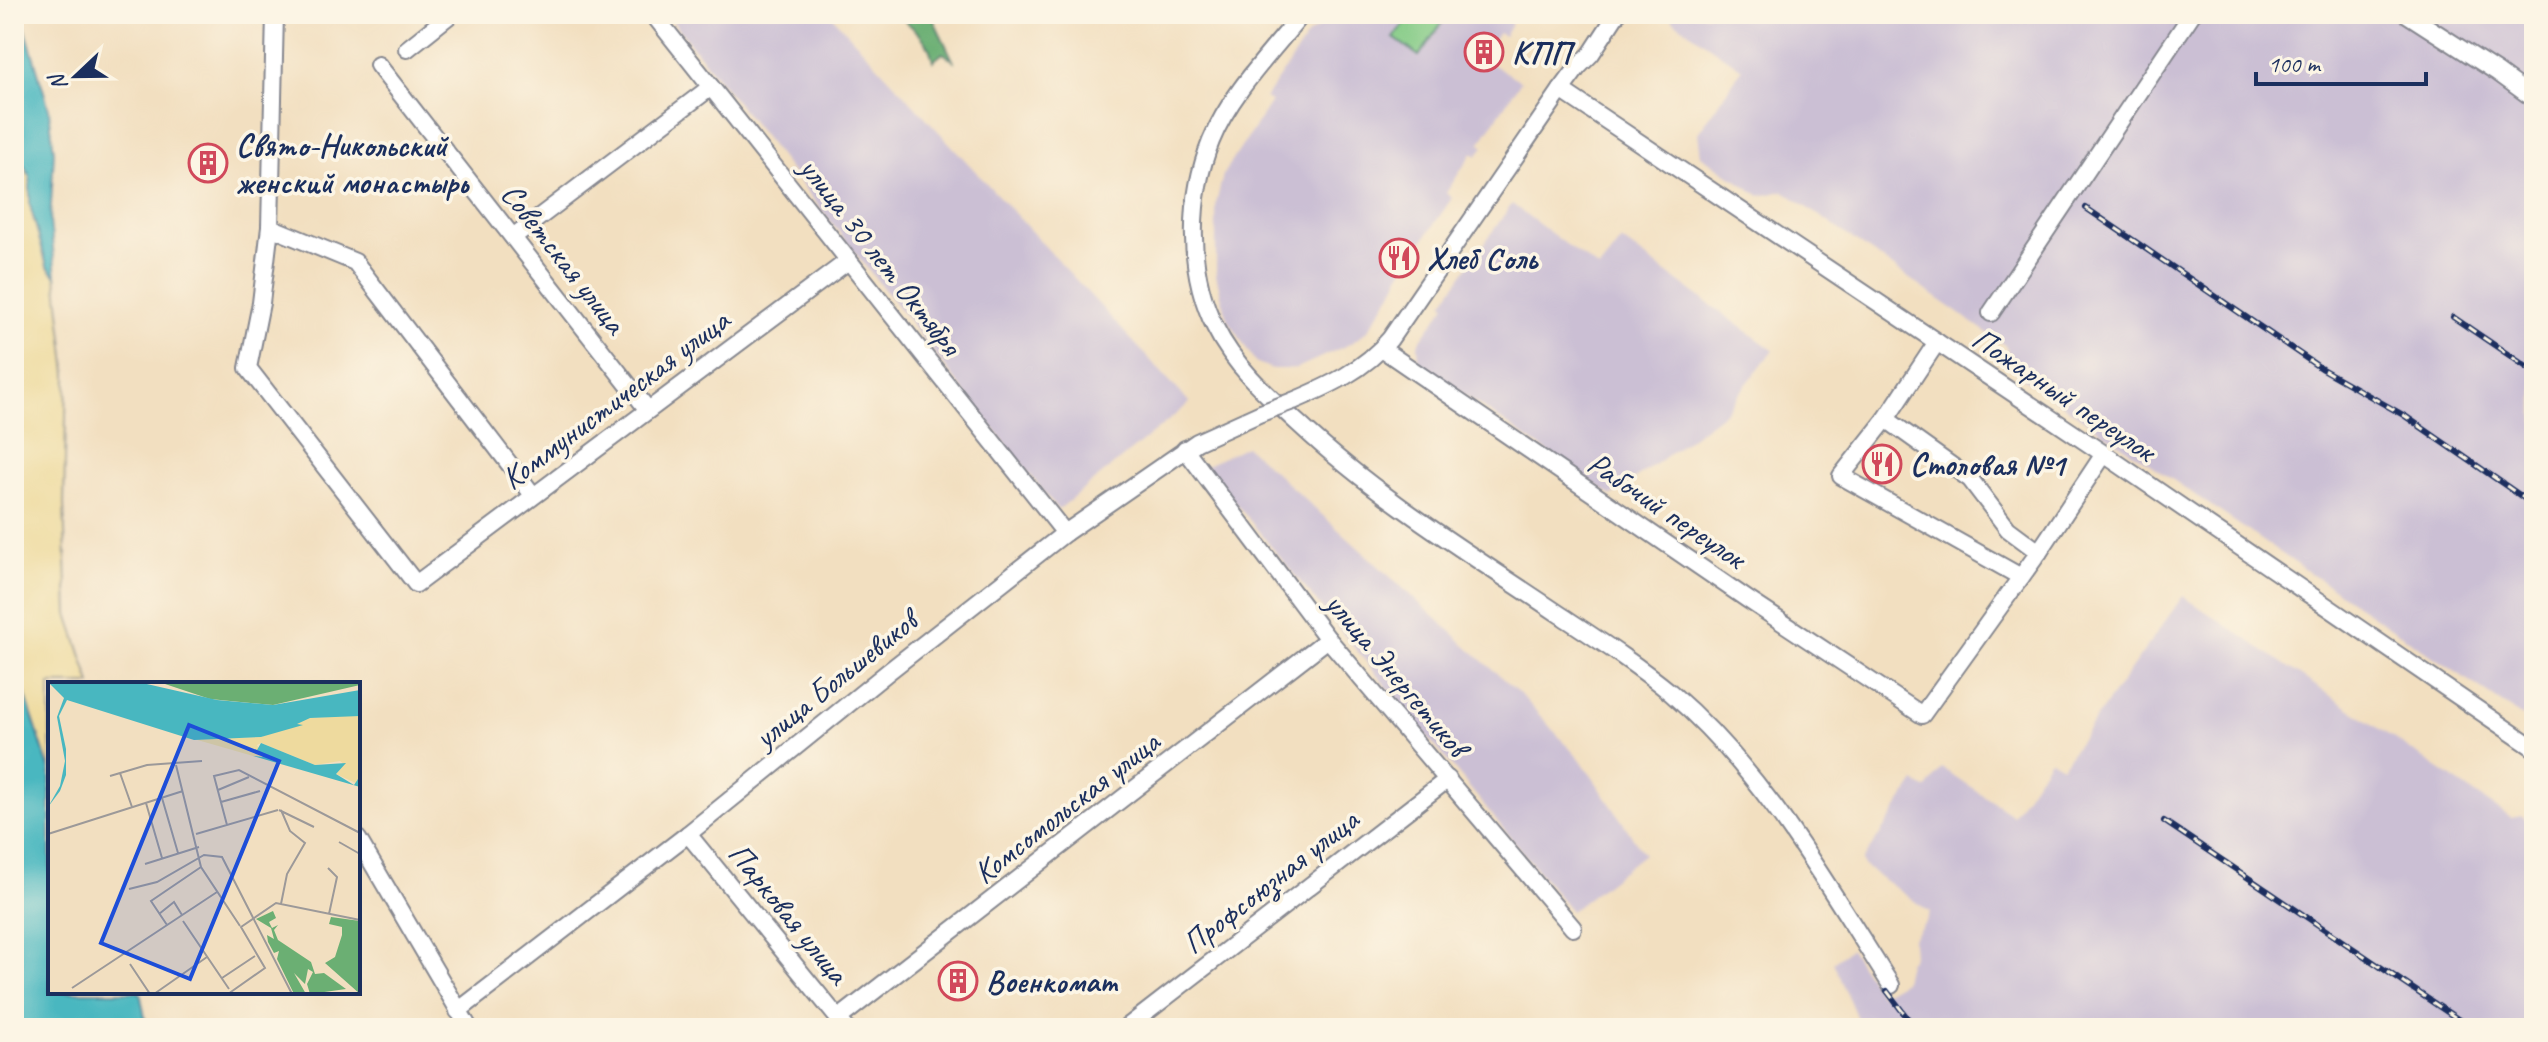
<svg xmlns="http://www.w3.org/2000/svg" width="2548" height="1042" font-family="Caveat,sans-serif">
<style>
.industrial{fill:#cbbfd4}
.green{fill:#84cb86;stroke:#507d72;stroke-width:2}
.forest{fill:#6baf73;stroke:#436f68;stroke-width:2}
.sand{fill:#eeda9e;stroke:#84847e;stroke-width:2}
.water{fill:#48b7c0;stroke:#32738f;stroke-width:2}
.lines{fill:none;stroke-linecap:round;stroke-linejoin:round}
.minor-casing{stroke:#86878f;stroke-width:20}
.minor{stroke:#fff;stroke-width:16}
.rail-casing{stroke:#1b2f5e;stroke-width:6}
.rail{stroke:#fcf5e5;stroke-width:3;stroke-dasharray:9;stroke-linecap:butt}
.minor-bridge-casing{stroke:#86878f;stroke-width:20;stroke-linecap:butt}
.minor-bridge{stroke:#fff;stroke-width:16}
.labels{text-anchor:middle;stroke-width:7;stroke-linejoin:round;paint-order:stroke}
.poi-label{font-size:32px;font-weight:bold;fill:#1b2f5e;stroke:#fcf5e5;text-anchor:start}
.street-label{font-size:32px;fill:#1b2f5e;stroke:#fcf5e5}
.inset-road{fill:none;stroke:#9c9999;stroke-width:2}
.view{fill:#1d4ed8;fill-opacity:0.15;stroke:#1d4ed8;stroke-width:4}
.inset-edge{fill:none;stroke:#1b2f5e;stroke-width:4}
</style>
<rect width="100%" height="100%" fill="#fcf5e5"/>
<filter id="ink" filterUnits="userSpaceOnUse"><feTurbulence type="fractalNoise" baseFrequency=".0125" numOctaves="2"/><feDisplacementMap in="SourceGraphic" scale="16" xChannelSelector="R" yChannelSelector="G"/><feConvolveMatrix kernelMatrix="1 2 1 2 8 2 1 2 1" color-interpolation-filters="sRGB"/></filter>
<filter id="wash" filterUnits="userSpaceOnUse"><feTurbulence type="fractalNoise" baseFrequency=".006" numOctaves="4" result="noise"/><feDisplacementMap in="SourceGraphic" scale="32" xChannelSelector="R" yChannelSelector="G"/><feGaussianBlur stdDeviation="1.8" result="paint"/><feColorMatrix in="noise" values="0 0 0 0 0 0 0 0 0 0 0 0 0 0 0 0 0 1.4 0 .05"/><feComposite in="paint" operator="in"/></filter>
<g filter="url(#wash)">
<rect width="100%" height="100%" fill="#f2dfc0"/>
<g class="industrial">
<path d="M667 14H830L1190 403 1058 510Z"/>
<path d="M1337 14H1510L1511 25 1504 36 1499 33 1494 39 1490 45 1494 48 1485 60 1521 81 1480 143 1484 146 1477 156 1472 153 1446 193 1452 198 1400 274 1397 284 1368 330 1352 343 1295 369H1272L1255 362 1227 318 1216 275V204L1223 175 1271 102 1265 98 1309 34Z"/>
<path d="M1675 14H2534V725L2017 374 2006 346 1784 191 1760 196 1701 156 1698 133 1742 69 1671 19Z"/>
<path d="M1512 204 1599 269 1621 240 1773 350 1725 412 1612 496 1419 364 1418 344 1446 305 1443 302Z"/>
<path d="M1246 446 1523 697 1583 763 1644 854 1571 911 1205 466Z"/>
<path d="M2183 596 2511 818 2521 816 2534 825V1028H1861L1833 962 1850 949 1880 995 1904 981 1908 962 1913 956 1912 939 1926 921 1930 912 1864 866 1862 861 1915 782 1927 789 1942 768 2013 815 2050 759 2062 766Z"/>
</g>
<path class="green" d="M1411 14H1448L1419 56 1394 38Z"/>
<path class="forest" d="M897 14H931L953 60 943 53 933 61C929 38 914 29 897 14Z"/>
<path class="sand" d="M25 164 30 177V205L47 266 56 276 67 374 64 504 68 614 91 684H50V771L14 660V179L16 166Z"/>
<g class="water">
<path d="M14 14H21L49 109 54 152 50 222 56 276 47 266 30 205V177L24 165 16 166 14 179Z"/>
<path d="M14 660 50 771V992H140L147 1028H14Z"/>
</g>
</g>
<g filter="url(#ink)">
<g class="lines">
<defs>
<g id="minor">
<path d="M275 14 270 227 261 303 248 368 416 584 848 261"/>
<path d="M653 14 1065 533"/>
<path d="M1302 14C1270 54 1230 94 1211 141 1188 198 1187 271 1215 327 1234 366 1268 396 1300 425 1378 498 1470 554 1559 614 1597 639 1636 664 1671 693 1765 774 1825 882 1891 985"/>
<path d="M2407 14 2497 72 2534 99"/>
<path d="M407 49 451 14"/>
<path d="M378 65 648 410"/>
<path d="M1561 90 2104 454 2534 748"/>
<path d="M270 227 355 262 533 495"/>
<path d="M513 237 711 87"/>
<path d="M1991 313 2192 14"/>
<path d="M1937 342 1886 419 1841 476 2021 577"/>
<path d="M1382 349 1747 599 1922 715 2039 552 2104 454"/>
<path d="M1293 401C1329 386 1364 370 1390 339L1561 90 1578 67 1591 54 1617 14"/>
<path d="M1886 419 1970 479 2008 529 2039 552"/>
<path d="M1185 449 1328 639 1573 928"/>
<path d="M688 834 846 1028"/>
<path d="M358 839 469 1028"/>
<path d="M458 1011 688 834 888 672 1065 533 1197 442 1261 413"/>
<path d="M838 1019 1328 639"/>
<path d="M1126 1028 1448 779"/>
</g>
</defs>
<use href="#minor" class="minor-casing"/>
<use href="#minor" class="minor"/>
<defs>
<g id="rail">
<path d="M2086 208 2322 369 2405 416 2534 505"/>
<path d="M2453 317 2534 372"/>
<path d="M2164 821 2471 1028"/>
<path d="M1887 991 1915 1028"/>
</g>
</defs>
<use href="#rail" class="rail-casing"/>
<use href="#rail" class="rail"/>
<defs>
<path id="minor-bridge" d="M1261 413 1293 401"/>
</defs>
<use href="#minor-bridge" class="minor-bridge-casing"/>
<use href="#minor-bridge" class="minor-bridge"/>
</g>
</g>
<defs>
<symbol id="building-ring" viewBox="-11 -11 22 22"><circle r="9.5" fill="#fcf5e5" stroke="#d1495b" stroke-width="1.5"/><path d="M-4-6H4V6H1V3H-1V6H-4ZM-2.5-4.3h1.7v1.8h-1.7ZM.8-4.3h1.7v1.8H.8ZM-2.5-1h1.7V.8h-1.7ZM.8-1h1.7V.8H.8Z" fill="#d1495b"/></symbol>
<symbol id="restaurant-ring" viewBox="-11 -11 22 22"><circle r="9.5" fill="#fcf5e5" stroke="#d1495b" stroke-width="1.5"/><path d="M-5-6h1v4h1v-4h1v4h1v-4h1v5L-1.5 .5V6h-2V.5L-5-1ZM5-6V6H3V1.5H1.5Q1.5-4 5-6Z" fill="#d1495b"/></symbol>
</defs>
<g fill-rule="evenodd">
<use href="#building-ring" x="1462" y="30" width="44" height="44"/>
<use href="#building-ring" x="186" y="141" width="44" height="44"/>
<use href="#restaurant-ring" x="1377" y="236" width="44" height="44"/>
<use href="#restaurant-ring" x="1860" y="442" width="44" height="44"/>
<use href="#building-ring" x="936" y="959" width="44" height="44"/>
</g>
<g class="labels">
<g class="poi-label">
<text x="1512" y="63">КПП</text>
<text x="236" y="156">Свято-Никольский<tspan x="236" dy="37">женский монастырь</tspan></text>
<text x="1427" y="269">Хлеб Соль</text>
<text x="1910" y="475">Столовая №1</text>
<text x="986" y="992">Военкомат</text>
</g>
<g class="street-label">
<text transform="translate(881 256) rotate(52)" y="11">улица 30 лет Октября</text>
<text transform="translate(564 258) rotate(52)" y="11">Советская улица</text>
<text transform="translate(2064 394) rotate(34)" y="11">Пожарный переулок</text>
<text transform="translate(615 399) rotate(-37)" y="11">Коммунистическая улица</text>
<text transform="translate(1667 510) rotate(34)" y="11">Рабочий переулок</text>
<text transform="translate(1397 674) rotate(50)" y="11">улица Энергетиков</text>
<text transform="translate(835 679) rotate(-39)" y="11">улица Большевиков</text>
<text transform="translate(1066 807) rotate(-38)" y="11">Комсомольская улица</text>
<text transform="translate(1270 881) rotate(-38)" y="11">Профсоюзная улица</text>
<text transform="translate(789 913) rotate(51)" y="11">Парковая улица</text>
</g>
</g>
<g transform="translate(48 682)">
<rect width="312" height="312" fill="#f2dfc0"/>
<path d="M111 0H312V3L225 23 162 17ZM225 229 228 236 221 240 224 246 230 243 226 248 230 258 263 280 267 292 276 291 298 307 262 312 259 302 265 290 260 287 257 302 246 291 258 312H246L229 277 231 269 226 271 220 260 219 253 226 257 223 246 208 237ZM283 235 312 239V312L277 281 287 275 294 253V245L281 242Z" fill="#6baf73"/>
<path d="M276 32 312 34V103L288 92 296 82 292 79 267 83 213 61 209 63 216 76 205 74 146 57 213 55 260 36 280 35Z" fill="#eeda9e"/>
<path d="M0 0H90L169 18 225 23 312 8V34L262 36 249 42 255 43 213 55 146 58 19 18 11 34 18 67V93L12 109 0 125 12 104 17 79 9 35 16 16ZM213 61 267 83 298 81 288 92 306 103 310 97 312 105 205 74 215 75 209 68Z" fill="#48b7c0"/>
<path class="inset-road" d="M128 83 153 185 192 244M72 91 84 125M62 94 99 83 154 79M170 108 201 95M114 116 130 171M173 120 212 109M98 121 114 176M231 128 266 145M179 143 166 94 191 88 312 151M0 152 135 109M148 152 230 128M291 160 312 172M97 182 151 165M280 186 289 195 281 232M81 207 109 200 156 173 174 175 244 312M233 222 239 192 257 161 242 149 233 128M111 232 126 220 134 233M135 239 181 307M119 243 103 219 153 185M82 282 102 312M174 296 207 274M24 306 169 210M106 312 159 275M180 312 217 286 193 245 228 221 312 238"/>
<path class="view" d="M141 43 231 79 142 297 53 261Z"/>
<rect width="312" height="312" class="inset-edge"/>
</g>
<rect width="2548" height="1042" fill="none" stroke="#fcf5e5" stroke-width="48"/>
<g transform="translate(76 76) rotate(248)" stroke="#fcf5e5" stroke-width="6" paint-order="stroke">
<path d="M0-6L14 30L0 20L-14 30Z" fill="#1b2f5e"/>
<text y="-12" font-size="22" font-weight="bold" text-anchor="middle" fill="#1b2f5e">N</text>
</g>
<path d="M2256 72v12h170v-12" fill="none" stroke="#1b2f5e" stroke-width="4"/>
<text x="2268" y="72" font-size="24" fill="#1b2f5e" stroke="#fcf5e5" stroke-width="6" paint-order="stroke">100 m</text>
</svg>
